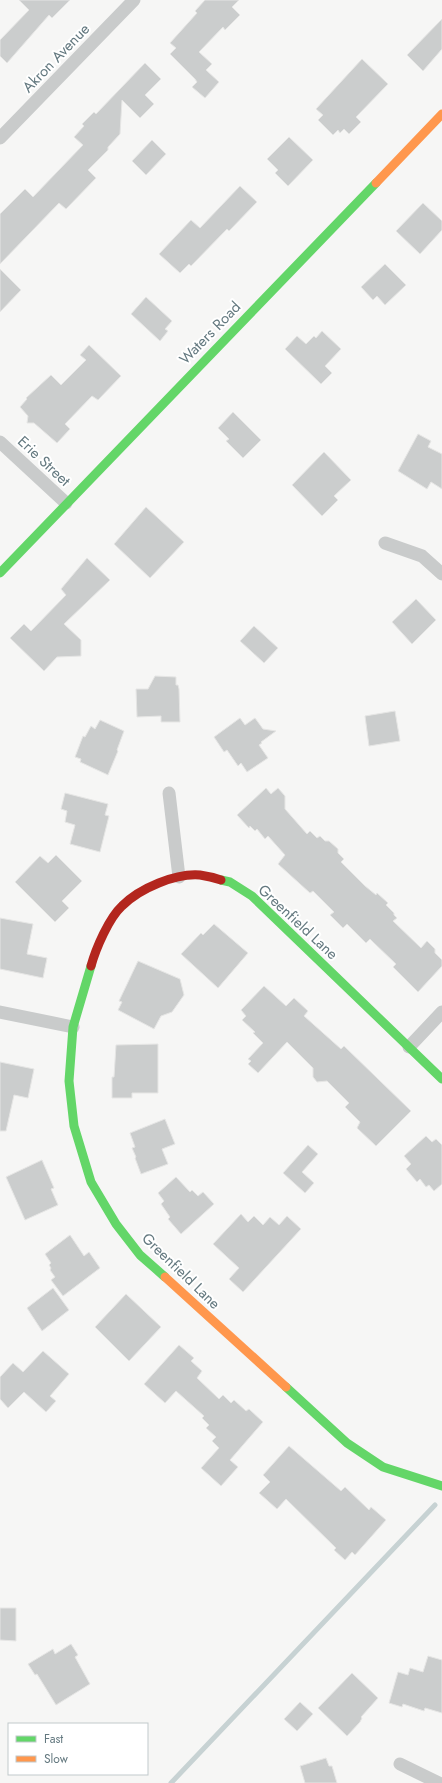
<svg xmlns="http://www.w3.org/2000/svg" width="442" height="1783" font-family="Jost,sans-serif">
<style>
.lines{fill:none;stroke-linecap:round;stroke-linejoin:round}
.stream{stroke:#c7d2d3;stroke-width:5}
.building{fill:#cbcdcd;stroke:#e6e6e5}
.street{stroke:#c9cbcb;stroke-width:13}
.fast{stroke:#63d668;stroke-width:9}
.slow{stroke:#ff974d;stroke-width:9}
.jam{stroke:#b3261e;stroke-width:9}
.labels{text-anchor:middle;stroke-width:4;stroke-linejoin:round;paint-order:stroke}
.street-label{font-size:15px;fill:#63787f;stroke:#fff}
</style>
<rect width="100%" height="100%" fill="#f6f6f5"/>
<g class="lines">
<path class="stream" d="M171 1783 435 1505"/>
</g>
<g class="building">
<path d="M19 0H70L52 18 49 15 7 63 0 56V40L29 10Z"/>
<path d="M205 0H239L232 7 240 15 225 30 223 27 199 52 212 64 206 70 219 82 205 98 192 87 197 82 195 79 170 54 176 48 170 43 197 13 195 11Z"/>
<path d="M442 19V49L423 71 407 55Z"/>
<path d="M362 59 388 84 356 117 361 122 349 134 344 129 340 133 338 130 333 135 318 120 323 115 316 109Z"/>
<path d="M145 63 161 79 145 95 154 104 140 118 122 100 120 134 108 147V150L88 170 96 178 66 209 59 203 0 264V214L25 189 33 197 83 145 74 137 84 126 82 124 94 112 96 114Z"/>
<path d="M289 137 313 160 288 186 275 173 278 170 267 159Z"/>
<path d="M152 140 166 154 146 175 132 161Z"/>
<path d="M240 186 257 202 229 231 227 229 191 266 189 264 180 273 159 254 191 220 200 228Z"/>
<path d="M423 203 442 221V230L420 254 396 231Z"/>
<path d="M385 264 406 285 385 305 377 296 373 300 361 287Z"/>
<path d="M0 269 21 290 0 312Z"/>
<path d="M146 297 172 321 165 329 168 331 160 341 131 314Z"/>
<path d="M322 331 341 349 325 366 332 373 321 384 285 349 297 336 306 344 314 336 316 338Z"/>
<path d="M89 345 121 376 98 400 92 396 65 424 70 429 57 443 34 423H27L28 416 20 407 27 399 26 398 51 375 61 385 86 360 80 355Z"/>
<path d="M233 412 261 440 243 458 226 441 229 439 218 428Z"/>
<path d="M418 434 431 441 428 447 442 454V489L431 482 427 489 398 471Z"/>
<path d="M324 452 351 480 334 496 338 500 322 516 292 485Z"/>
<path d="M146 507 184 542 150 578 114 544Z"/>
<path d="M87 558 110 580 64 624 81 640V656L57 657 44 671 10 638 24 624 31 631 66 595 61 589Z"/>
<path d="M416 599 436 620 412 644 392 622Z"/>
<path d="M254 626 278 648 264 663 240 641Z"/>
<path d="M155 676 176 677V685H178L179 689 180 722H161V716L137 717 136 689H148Z"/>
<path d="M395 711 400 741 369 746 365 716Z"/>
<path d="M240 718 245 725 255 718 263 729 276 731 261 742 262 743 259 745 268 758 247 772 241 763 238 766 227 750 224 752 214 737Z"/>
<path d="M100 720 124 731 117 750 118 751 108 775 80 762 81 759 75 757 83 736 85 737 91 726 95 729Z"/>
<path d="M266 788 271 794 278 788 285 796V809L307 834 310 831 317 838 320 836 325 841H329L338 849V853L344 859 341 862 365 886 376 895 377 893 388 903 386 905 394 913V915L397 918 393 921 421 948 427 941 435 949V953L442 960V966L418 992 393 967 396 964 373 942 370 939 366 943 347 924 343 928 330 915 334 912 313 891 310 893 278 864 285 855 268 836 265 839 257 829 255 831 250 826 249 828 237 815Z"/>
<path d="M65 793 108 804 105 815 109 816 100 852 70 844 75 825 65 822 67 811 61 809Z"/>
<path d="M56 855 82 881 62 901 69 908 55 922 15 882 40 856 48 863Z"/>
<path d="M0 918 33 924 27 954 47 958 43 978 0 969Z"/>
<path d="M214 924 248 953 218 988 181 954 201 933 203 935Z"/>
<path d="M138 961 180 979 184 995 172 1012 161 1016 154 1029 118 1010 122 1002 119 1001Z"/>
<path d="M264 986 286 1006 294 998 308 1011 304 1016 341 1049 344 1046 411 1111 376 1146 357 1128 360 1122 345 1107 349 1103 327 1081 317 1082 313 1077V1068L287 1042 258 1073 248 1064 251 1061 248 1059 263 1043 253 1033 255 1032 242 1020 246 1016 241 1010Z"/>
<path d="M158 1044V1093H132V1098H112V1077H114L116 1045Z"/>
<path d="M0 1062 34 1069 28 1098 14 1095 6 1131H0Z"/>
<path d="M165 1119 175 1144 162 1149 168 1164 141 1174 135 1158 136 1157 132 1148 135 1147 130 1133Z"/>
<path d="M426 1136 432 1142 436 1139 442 1145V1184L434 1191 429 1185 426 1187 420 1179 417 1182 406 1169 411 1164 404 1156Z"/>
<path d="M308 1145 318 1154 302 1172 314 1183 305 1193 283 1173Z"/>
<path d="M42 1160 54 1188 51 1189 58 1205 25 1220 6 1177Z"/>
<path d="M176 1177 190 1192 192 1190 198 1196 203 1192 214 1204 181 1234 168 1219 170 1217 161 1204 164 1201 158 1193Z"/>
<path d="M241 1214 248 1222 254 1216 263 1225 270 1217 279 1225 287 1216 301 1229 243 1292 229 1279 239 1268 213 1244Z"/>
<path d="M70 1235 84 1256 89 1252 100 1268 63 1296 51 1280 55 1277 50 1270 51 1268 49 1265 51 1263 45 1254Z"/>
<path d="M53 1288 69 1310 42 1331 27 1308Z"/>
<path d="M126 1294 161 1327 129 1361 95 1327Z"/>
<path d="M179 1345 194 1358 191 1361 202 1371 197 1378 219 1399 223 1395 231 1403 234 1400 246 1411 249 1409 263 1422 230 1460 238 1467 221 1486 201 1468 219 1448 212 1441 216 1437 206 1428 209 1425 202 1418 204 1416 176 1391 165 1403 144 1384Z"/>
<path d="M43 1351 69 1374 50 1396 56 1401 46 1412 24 1392 8 1408 0 1399V1377L13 1363 23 1372Z"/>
<path d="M289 1446 341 1491 345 1487 369 1510 371 1507 386 1520 355 1555 352 1552 345 1560 334 1550 336 1548 286 1499 277 1509 259 1493 270 1482 263 1475Z"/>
<path d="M0 1608H16V1641L0 1640Z"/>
<path d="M71 1644 78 1655 75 1657 90 1684 56 1705 37 1674 35 1675 28 1664 53 1649 55 1654Z"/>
<path d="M428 1656 442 1660V1713L425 1708 424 1711 403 1704 402 1707 389 1703 398 1672 408 1675 410 1668 423 1672Z"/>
<path d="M352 1673 378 1698 361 1717 362 1718 360 1722 347 1736 318 1708Z"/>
<path d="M300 1702 313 1714 297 1731 284 1719Z"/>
<path d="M326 1758 329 1766H332L337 1783H305L300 1766Z"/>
</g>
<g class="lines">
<g class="street">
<path d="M0 138 134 0"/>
<path d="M0 442 66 503"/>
<path d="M385 543 422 556 442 574"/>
<path d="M169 793 179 877"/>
<path d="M0 1012 73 1027"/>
<path d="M409 1047 442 1012"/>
<path d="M400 1764 439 1783"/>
</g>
<g class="fast">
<path d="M0 573 376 183"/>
<path d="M221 880 230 882 252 896 442 1079"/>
<path d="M91 966 73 1027 69 1081 74 1126 91 1182 116 1224 140 1255 165 1277"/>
<path d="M286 1387 347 1443 383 1467 442 1486"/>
</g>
<g class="slow">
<path d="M376 183 442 114"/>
<path d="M165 1277 286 1387"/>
</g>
<path class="jam" d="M91 966C96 948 109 918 122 906 140 888 176 873 200 875 207 876 215 878 221 880"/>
</g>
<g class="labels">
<g class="street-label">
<text transform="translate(56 58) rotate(-46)" y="5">Akron Avenue</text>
<text transform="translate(210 333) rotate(-46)" y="5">Waters Road</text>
<text transform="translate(44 461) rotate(43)" y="5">Erie Street</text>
<text transform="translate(298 922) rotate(43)" y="5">Greenfield Lane</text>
<text transform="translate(181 1271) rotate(44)" y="5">Greenfield Lane</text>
</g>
</g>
<rect x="8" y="1723" width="140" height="52" fill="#ffffff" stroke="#c1c9cc"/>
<rect x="16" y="1736" width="20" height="6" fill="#63d668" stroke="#c1c9cc"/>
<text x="44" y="1743" font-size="12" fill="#63787f">Fast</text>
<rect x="16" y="1756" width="20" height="6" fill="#ff974d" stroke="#c1c9cc"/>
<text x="44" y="1763" font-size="12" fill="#63787f">Slow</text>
</svg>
